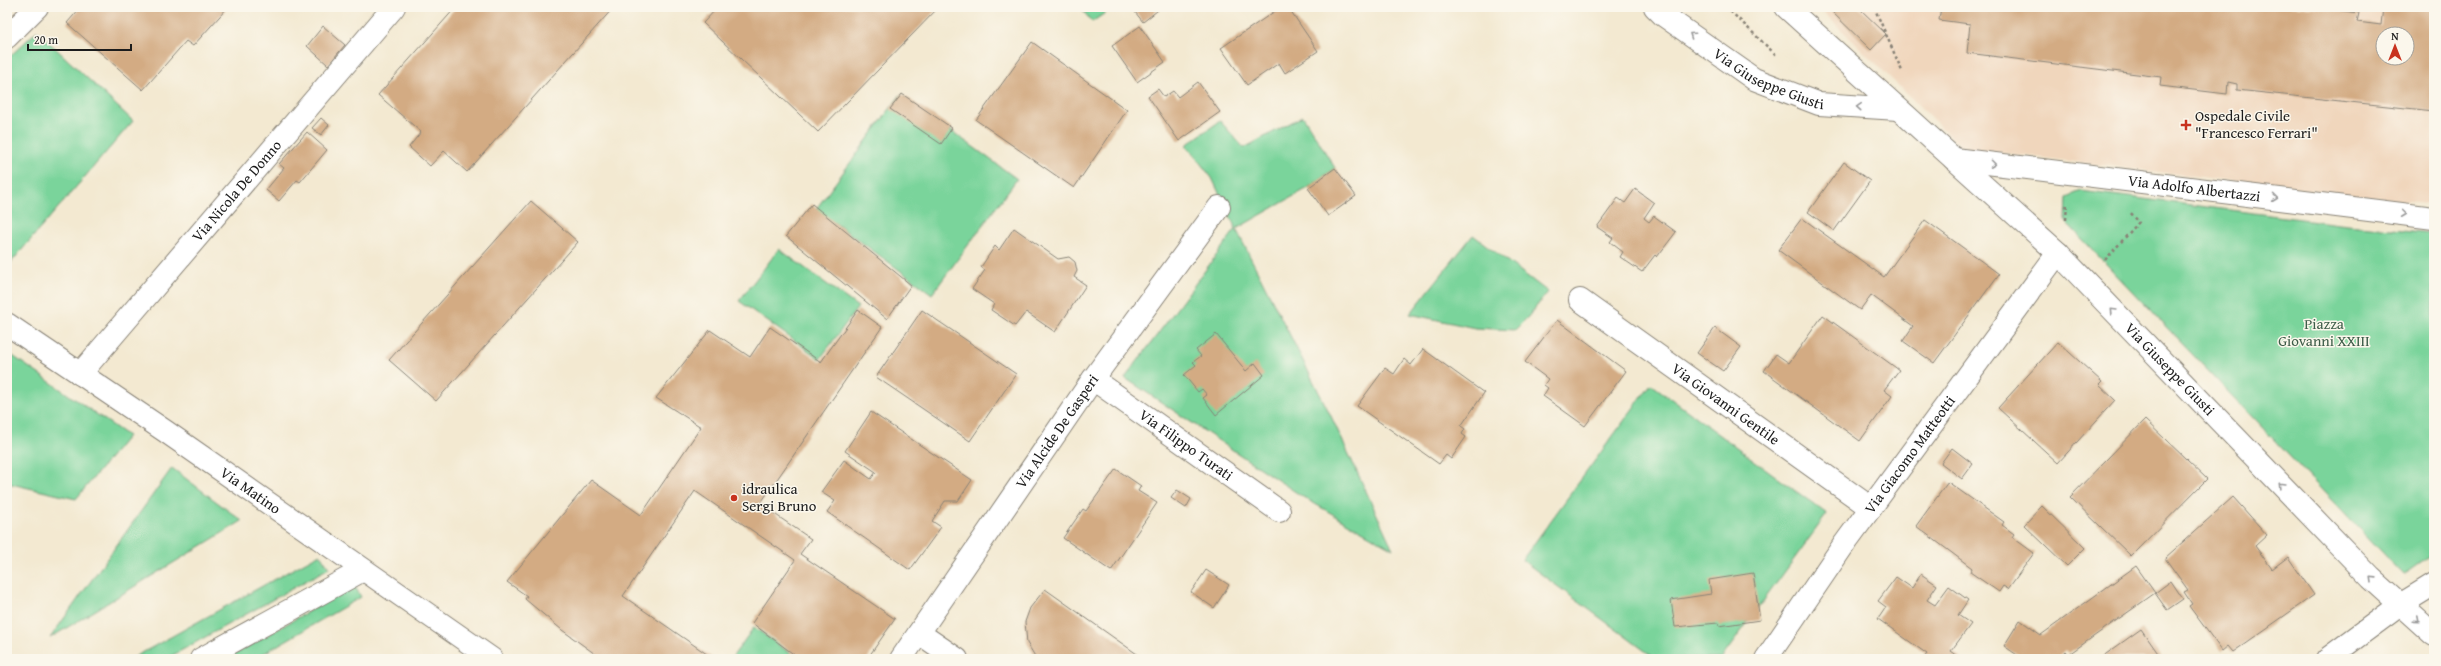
<svg xmlns="http://www.w3.org/2000/svg" width="2441" height="666" font-family="'Gentium Book Plus',serif">
<style>
.built{fill:#f0d6bc;fill-rule:evenodd}
.green{fill:#7ad49b;stroke:#4b785c}
.building{fill:#d3ab83;fill-rule:evenodd}
.lines{fill:none;stroke-linecap:round;stroke-linejoin:round}
.pedestrian-casing{stroke:#888276;stroke-width:24}
.minor-casing{stroke:#888276;stroke-width:24}
.tertiary-casing{stroke:#888276;stroke-width:24}
.path{stroke:#888276;stroke-width:2.5;stroke-dasharray:3 3;stroke-linecap:butt}
.pedestrian{stroke:#fff;stroke-width:22}
.minor{stroke:#fff;stroke-width:22}
.tertiary{stroke:#fff;stroke-width:22}
.oneway{stroke:#999}
.poi-dot{fill:#c8321e;stroke:#fbf7ec;stroke-width:1.5}
.labels{text-anchor:middle;stroke-width:3;stroke-linejoin:round;paint-order:stroke}
.street-label{font-size:15px;fill:#1c1c1c;stroke:#fbf7ec}
.poi-label{font-size:15px;fill:#1c1c1c;stroke:#fbf7ec;text-anchor:start}
.park-label{font-size:15px;fill:#3d5c48;stroke:#fbf7ec}
</style>
<rect width="100%" height="100%" fill="#fbf7ec"/>
<filter id="ink" filterUnits="userSpaceOnUse"><feTurbulence type="fractalNoise" baseFrequency=".025" numOctaves="2"/><feDisplacementMap in="SourceGraphic" scale="8" xChannelSelector="R" yChannelSelector="G"/><feConvolveMatrix kernelMatrix="1 2 1 2 8 2 1 2 1" color-interpolation-filters="sRGB"/></filter>
<filter id="wash" filterUnits="userSpaceOnUse"><feTurbulence type="fractalNoise" baseFrequency=".012" numOctaves="4" result="noise"/><feDisplacementMap in="SourceGraphic" scale="16" xChannelSelector="R" yChannelSelector="G"/><feGaussianBlur stdDeviation="0.9" result="paint"/><feColorMatrix in="noise" values="0 0 0 0 0 0 0 0 0 0 0 0 0 0 0 0 0 1.4 0 .05"/><feComposite in="paint" operator="in"/></filter>
<g filter="url(#wash)">
<rect width="100%" height="100%" fill="#f3e9d1"/>
<path class="built" d="M1818 7H2434V205L1962 148ZM2383 34H2407V58H2383Z"/>
<g class="green">
<path d="M1080 7H1110L1111 9 1092 22Z"/>
<path d="M37 31 133 121 7 267V59Z"/>
<path d="M901 94 1017 179 932 294 816 209Z"/>
<path d="M1303 116 1335 168 1308 188 1236 229 1330 414 1393 549 1303 497 1125 378 1236 229 1212 178 1186 145 1220 121 1244 148Z"/>
<path d="M2081 191 2347 225 2434 233V553L2403 575 2066 222 2067 197Z"/>
<path d="M1473 235 1548 292 1527 318 1515 330 1475 328 1410 314Z"/>
<path d="M779 249 858 307 820 359 739 301Z"/>
<path d="M7 352 128 436 76 499 7 483Z"/>
<path d="M1651 384 1827 514 1721 659H1656L1522 560Z"/>
<path d="M172 468 242 521 50 638Z"/>
<path d="M320 554 329 568 166 659H131Z"/>
<path d="M354 585 361 597 254 659H226Z"/>
<path d="M754 627 798 659H731Z"/>
</g>
<g id="blocks">
<g class="building">
<path d="M81 7H228L193 46 186 41 143 90 67 23Z"/>
<path d="M456 7H614L467 172 444 151 430 166 409 147 421 132 378 95Z"/>
<path d="M718 7H939L818 132 703 23Z"/>
<path d="M1131 7H1162L1143 22Z"/>
<path d="M1281 7H1288L1318 51 1285 73 1279 63 1247 85 1221 48Z"/>
<path d="M1827 7H1858L1886 34 1871 50Z"/>
<path d="M1941 7H2312L2359 13 2357 22 2381 25 2383 7H2434V111L2237 90V84L2228 82 2227 94 2160 86 2161 77 1967 53 1970 24 1939 20ZM2383 34H2407V58H2383Z"/>
<path d="M323 26 345 45 328 65 307 46Z"/>
<path d="M1140 26 1165 62 1137 82 1112 46Z"/>
<path d="M1032 42 1127 110 1074 188 976 120Z"/>
<path d="M1198 82 1220 112 1179 141 1148 96 1158 89 1164 97 1173 91 1178 97Z"/>
<path d="M902 94 952 128 941 144 890 109Z"/>
<path d="M321 118 329 125 321 135 312 128Z"/>
<path d="M307 132 327 150 300 182 297 180 279 201 266 190 284 168 279 164Z"/>
<path d="M1844 162 1870 181 1834 231 1808 212Z"/>
<path d="M1335 168 1356 196 1328 216 1308 188Z"/>
<path d="M1635 189 1654 203 1644 218 1649 222 1654 216 1676 232 1657 257 1655 255 1642 272 1620 257 1623 252 1610 242 1613 238 1597 227 1618 198 1625 203Z"/>
<path d="M531 201 578 242 436 401 389 360Z"/>
<path d="M812 204 911 285 887 319 786 236Z"/>
<path d="M1802 218 1884 277 1925 220 1999 274 1934 363 1903 341 1913 326 1871 295 1860 310 1778 250Z"/>
<path d="M1014 228 1058 259 1069 257 1075 262 1077 271 1074 277 1086 285 1055 332 1026 312 1015 326 991 310 994 304 972 289 985 270 981 267 995 246 999 250Z"/>
<path d="M858 310 882 327 760 504 811 539 800 554 895 619 867 659H800L752 623 795 560 695 491 623 596 714 659H602L562 630 525 599 527 596 507 582 591 480 641 515 701 427 656 398 710 330 750 357 770 327 821 362Z"/>
<path d="M922 310 1016 374 970 441 876 377Z"/>
<path d="M1823 315 1899 370 1884 390 1892 396 1860 441 1764 371 1776 354 1789 363Z"/>
<path d="M1557 320 1626 371 1585 426 1543 396 1548 388 1544 385 1548 379 1525 362Z"/>
<path d="M1715 328 1741 347 1723 371 1697 353Z"/>
<path d="M1216 334 1246 371 1255 363 1264 375 1216 415 1203 398 1207 395 1202 389 1198 392 1184 375 1196 365 1193 362 1201 356 1196 350Z"/>
<path d="M2058 342 2102 382 2099 385 2115 400 2058 463 1998 408Z"/>
<path d="M1423 349 1484 393 1461 426 1465 429 1462 434 1466 437 1451 459 1446 455 1439 464 1357 406 1385 368 1394 374 1404 359 1411 365Z"/>
<path d="M871 412 972 480 958 501H945L932 521 941 527 910 570 827 512 835 501 821 492 844 460 871 479 876 472 845 451Z"/>
<path d="M2145 420 2207 479 2131 556 2070 497Z"/>
<path d="M1952 448 1973 464 1962 479 1941 463Z"/>
<path d="M1116 469 1141 486 1138 491 1157 503 1111 571 1063 538 1083 509 1086 511Z"/>
<path d="M1948 482 2004 522 2002 525 2014 534 2012 537 2034 553 2008 589 2003 586 1999 592 1970 572 1972 568 1916 526Z"/>
<path d="M1177 490 1191 499 1186 508 1171 498Z"/>
<path d="M2233 497 2267 535 2255 546 2272 569 2288 557 2314 595 2233 652 2228 646 2222 651 2189 606 2192 604 2184 592 2188 590 2165 558Z"/>
<path d="M2042 506 2085 548 2067 566 2024 525Z"/>
<path d="M2136 566 2155 593 2069 654 2066 651 2057 659H2023L2004 646 2020 620 2041 635Z"/>
<path d="M1206 570 1229 585 1214 608 1191 592Z"/>
<path d="M1753 573 1760 620 1719 626 1718 623 1675 627 1671 600 1711 594 1709 580Z"/>
<path d="M1921 574 1937 585 1927 600 1935 605 1949 586 1968 600 1958 615 1971 624 1951 651 1962 659H1923L1927 654 1878 619 1886 607 1878 601 1896 577 1912 588Z"/>
<path d="M2171 581 2183 599 2167 610 2155 593Z"/>
<path d="M1045 589 1144 659 1036 658 1027 643 1025 622 1030 608Z"/>
<path d="M2141 629 2162 659H2099Z"/>
</g>
</g>
</g>
<g filter="url(#ink)">
<use href="#blocks" fill-opacity="0" stroke="#888276" stroke-width="1"/>
<g class="lines">
<defs>
<path id="pedestrian" d="M201 659 363 570"/>
<g id="minor">
<path id="s1" d="M1655 7 1663 15 1754 79 1819 104 1898 109"/>
<path id="s2" d="M1786 7 2058 253 2371 578 2434 635"/>
<path d="M7 37 37 7"/>
<path id="s3" d="M1954 159 2434 218"/>
<path id="s4" d="M1580 300 1871 508"/>
<path id="s5" d="M80 374 394 7"/>
<path id="s6" d="M1093 379 1279 511"/>
<path d="M919 633 957 659"/>
<path id="s7" d="M901 659 1093 379 1219 207"/>
<path id="s8" d="M1766 659 1845 543 2058 253"/>
</g>
<g id="tertiary">
<path id="s9" d="M7 324 165 431 492 659"/>
<path d="M2327 659 2400 605 2434 584"/>
</g>
</defs>
<use href="#pedestrian" class="pedestrian-casing"/>
<use href="#minor" class="minor-casing"/>
<use href="#tertiary" class="tertiary-casing"/>
<g class="path">
<path d="M1726 7 1776 55"/>
<path d="M1874 7 1902 71"/>
<path d="M2066 220 2067 203"/>
<path d="M2105 260 2139 222 2129 211"/>
</g>
<use href="#pedestrian" class="pedestrian"/>
<use href="#minor" class="minor"/>
<use href="#tertiary" class="tertiary"/>
</g>
<defs><path id="oneway-chevron" d="M-2-3.5L2.5 0L-2 3.5" fill="none" stroke-width="1.6" stroke-linecap="round" stroke-linejoin="round"/></defs>
<g class="oneway">
<use href="#oneway-chevron" transform="translate(1692 35) rotate(-145)"/>
<use href="#oneway-chevron" transform="translate(1859 107) rotate(-176)"/>
<use href="#oneway-chevron" transform="translate(1993 164) rotate(7)"/>
<use href="#oneway-chevron" transform="translate(2275 198) rotate(7)"/>
<use href="#oneway-chevron" transform="translate(2404 214) rotate(7)"/>
<use href="#oneway-chevron" transform="translate(2113 311) rotate(-134)"/>
<use href="#oneway-chevron" transform="translate(2281 485) rotate(-134)"/>
<use href="#oneway-chevron" transform="translate(2372 579) rotate(-136)"/>
<use href="#oneway-chevron" transform="translate(2417 620) rotate(41)"/>
</g>
</g>
<g class="poi-dot">
<path d="M2184 119h4v4h4v4h-4v4h-4v-4h-4v-4h4z"/>
<circle cx="734" cy="498" r="4"/>
</g>
<g class="labels">
<g class="street-label">
<text dy="5" stroke="none"><textPath href="#s1" startOffset="136">Via Giuseppe Giusti</textPath></text>
<text dy="5" stroke="none"><textPath href="#s3" startOffset="242">Via Adolfo Albertazzi</textPath></text>
<text dy="5" stroke="none"><textPath href="#s5" startOffset="241">Via Nicola De Donno</textPath></text>
<text dy="5" stroke="none"><textPath href="#s2" startOffset="528">Via Giuseppe Giusti</textPath></text>
<text dy="5" stroke="none"><textPath href="#s4" startOffset="179">Via Giovanni Gentile</textPath></text>
<text dy="5" stroke="none"><textPath href="#s7" startOffset="276">Via Alcide De Gasperi</textPath></text>
<text dy="5" stroke="none"><textPath href="#s6" startOffset="114">Via Filippo Turati</textPath></text>
<text dy="5" stroke="none"><textPath href="#s8" startOffset="250">Via Giacomo Matteotti</textPath></text>
<text dy="5" stroke="none"><textPath href="#s9" startOffset="295">Via Matino</textPath></text>
</g>
<g class="poi-label">
<text x="2195" y="121">Ospedale Civile<tspan x="2195" dy="17">"Francesco Ferrari"</tspan></text>
<text x="742" y="494">idraulica<tspan x="742" dy="17">Sergi Bruno</tspan></text>
</g>
<g class="park-label">
<text x="2324" y="329">Piazza<tspan x="2324" dy="17">Giovanni XXIII</tspan></text>
</g>
</g>
<rect width="2441" height="666" fill="none" stroke="#fbf7ec" stroke-width="24"/>
<g transform="translate(2395 46)"><circle r="19" fill="#fbf7ec" stroke="#a29f99"/>
<path d="M0-3L7 15L0 10L-7 15Z" fill="#c8321e"/>
<text y="-6" font-size="11" font-weight="bold" text-anchor="middle" fill="#1c1c1c">N</text>
</g>
<path d="M28 44v6h103v-6" fill="none" stroke="#1c1c1c" stroke-width="2"/>
<text x="34" y="44" font-size="12" fill="#1c1c1c" stroke="#fbf7ec" stroke-width="3" paint-order="stroke">20 m</text>
</svg>
